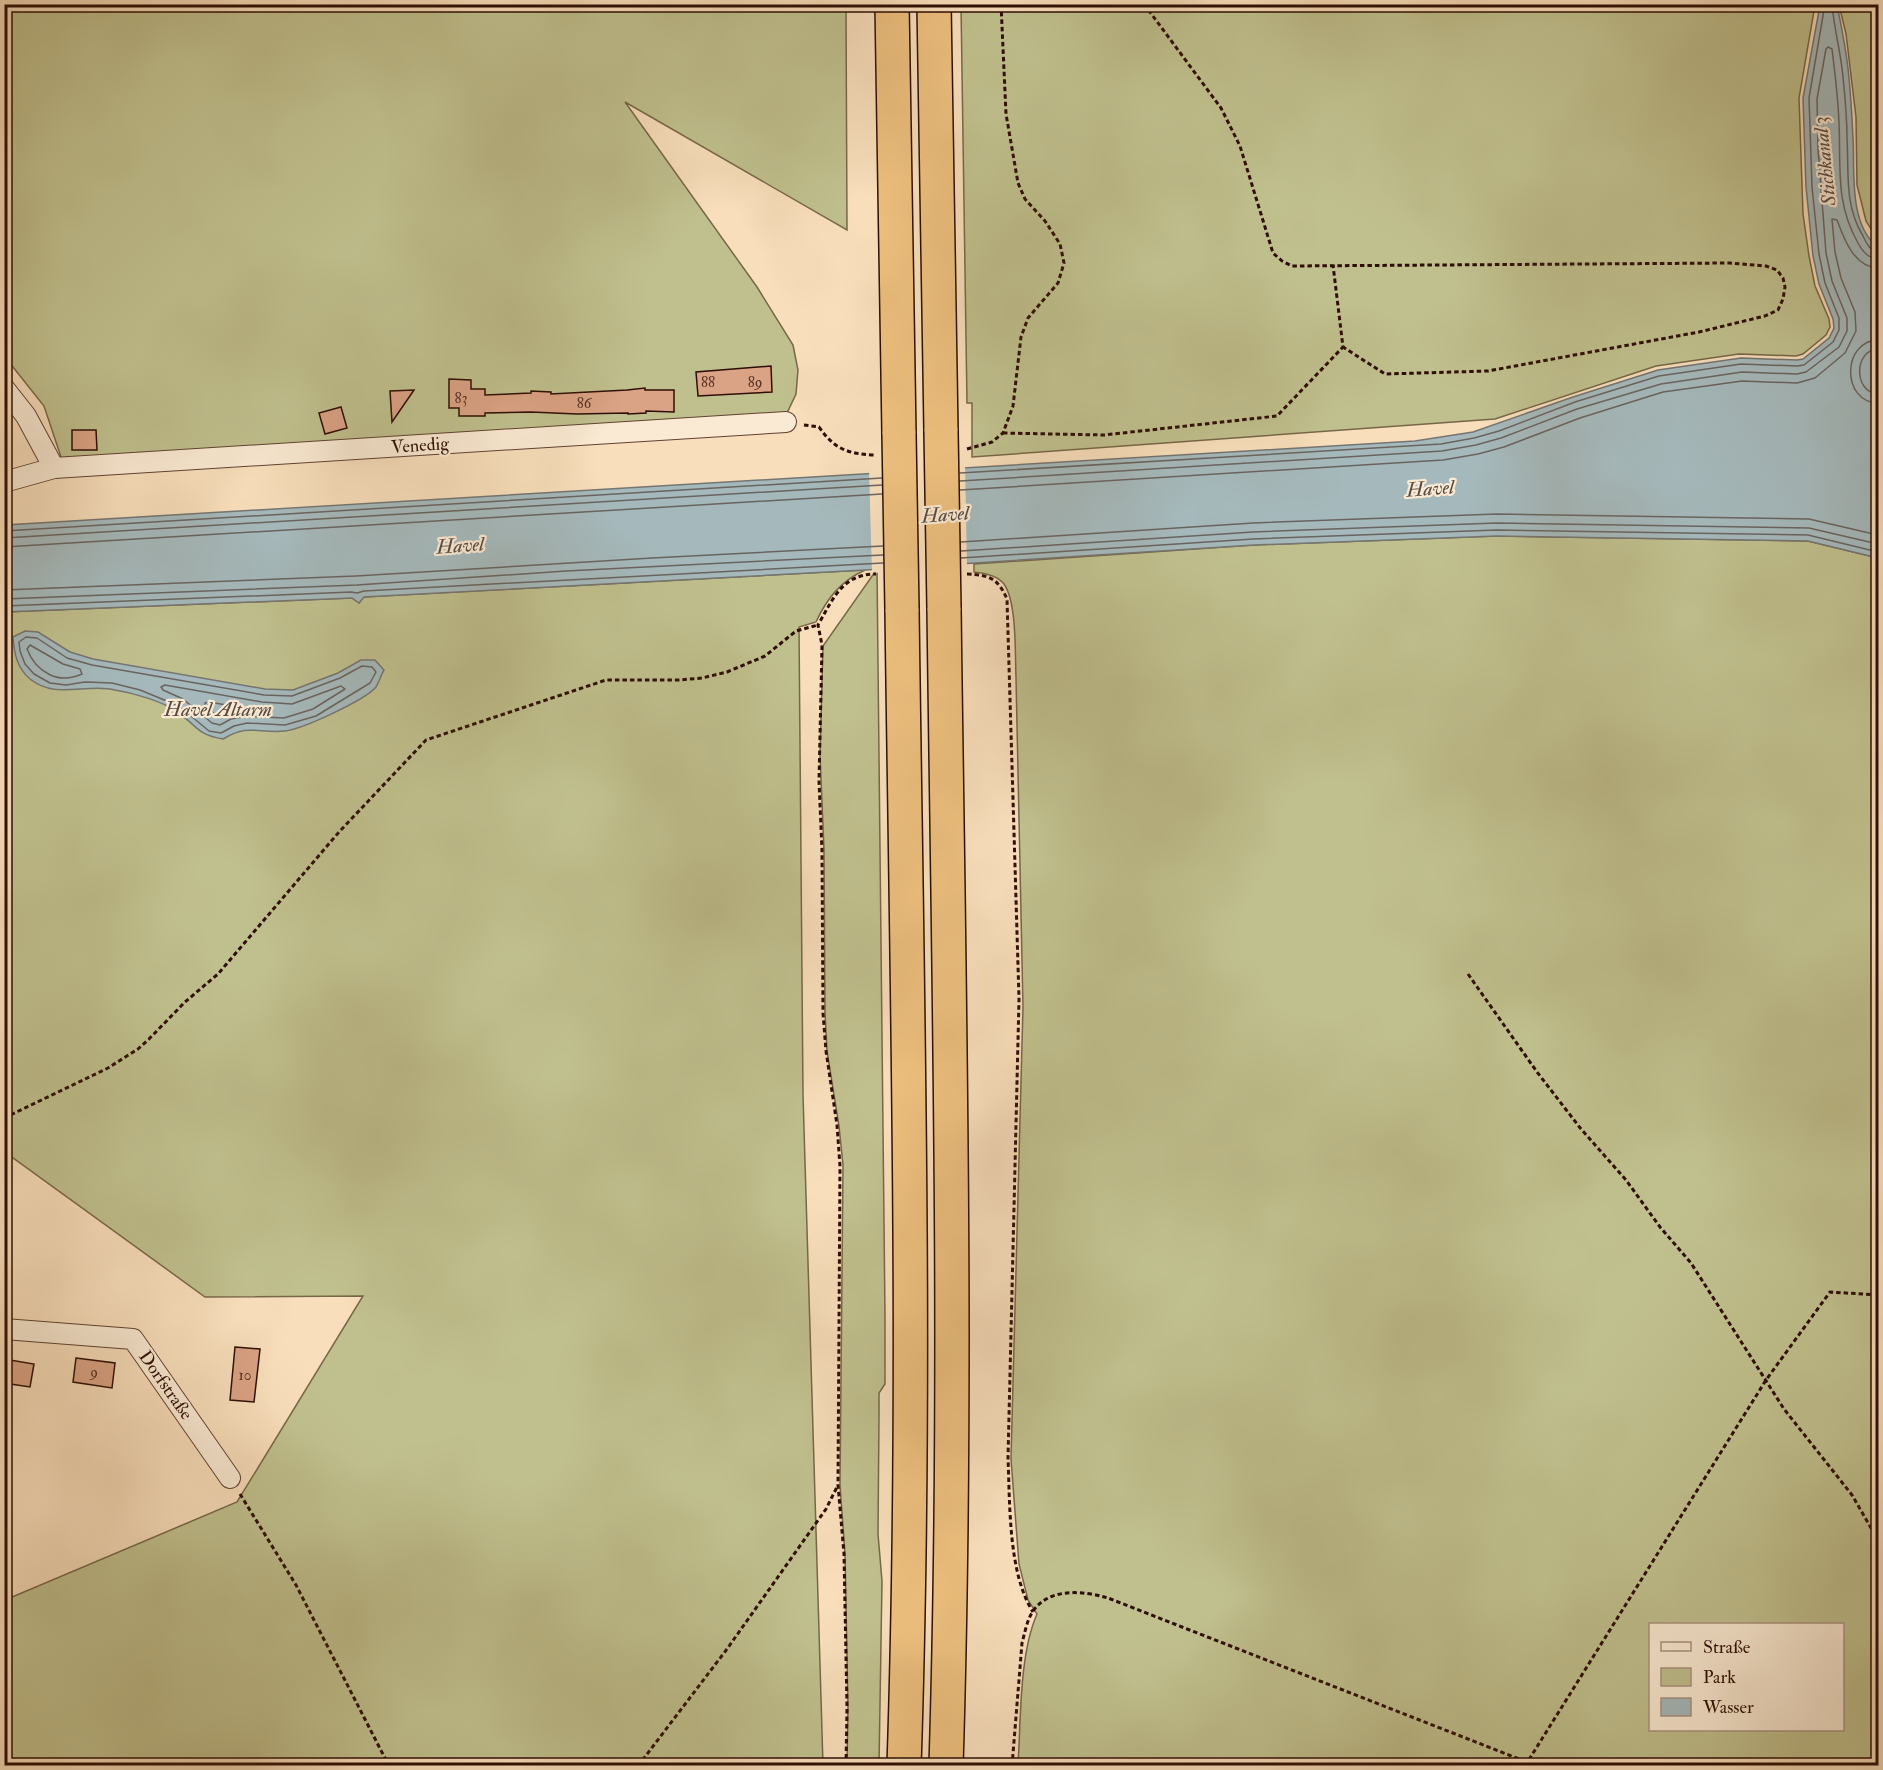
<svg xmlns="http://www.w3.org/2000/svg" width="1883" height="1770" font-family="'IM FELL Double Pica',serif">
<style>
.green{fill:#c0c08e;stroke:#776748;stroke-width:1.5;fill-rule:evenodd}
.water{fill:#a5b9bc;stroke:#757572;stroke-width:1.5}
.pier{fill:#f8debb}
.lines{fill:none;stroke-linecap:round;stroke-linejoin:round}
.shore{stroke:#6a6460;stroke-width:1.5}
.building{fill:#dba385;stroke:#2e0e03;stroke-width:1.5}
.minor-casing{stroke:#604231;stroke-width:22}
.motorway-casing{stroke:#2e0e03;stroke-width:36}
.path{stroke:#2e0e03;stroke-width:3;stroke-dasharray:4.5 3;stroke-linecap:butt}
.minor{stroke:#faead3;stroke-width:20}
.motorway{stroke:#ecbf7e;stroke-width:33}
.motorway-bridge-casing{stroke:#2e0e03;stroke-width:36;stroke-linecap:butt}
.motorway-bridge{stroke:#ecbf7e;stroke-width:33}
.labels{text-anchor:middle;stroke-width:4.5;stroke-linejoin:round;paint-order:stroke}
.number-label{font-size:15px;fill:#593324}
.street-label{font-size:18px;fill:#2e0e03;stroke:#faead3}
.water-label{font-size:20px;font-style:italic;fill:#584a44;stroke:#faead3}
</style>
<rect width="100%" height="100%" fill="#f8debb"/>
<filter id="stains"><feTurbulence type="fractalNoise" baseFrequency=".00333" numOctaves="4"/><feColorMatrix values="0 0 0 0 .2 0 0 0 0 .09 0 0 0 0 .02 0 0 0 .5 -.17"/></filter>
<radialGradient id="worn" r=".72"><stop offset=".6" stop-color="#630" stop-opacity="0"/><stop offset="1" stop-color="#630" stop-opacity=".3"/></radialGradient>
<g class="green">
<path d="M4 5H846L847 230 625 102 757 287 793 345 798 370 796 394 787 413 63 463 44 406 5 357Z"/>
<path d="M961 5H1815L1799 98 1803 214 1809 256 1815 286 1829 319 1830 327 1826 335 1803 354 1796 356 1739 354 1656 366 1495 419 972 457V403H967Z"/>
<path d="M1839 5H1878V240L1866 221 1857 185 1856 117 1846 34Z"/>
<path d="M1497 536 1808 541 1878 558V1765H1018C1021 1720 1019 1655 1037 1614L1028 1600 1019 1564 1011 1459 1023 1007 1016 678C1015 655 1017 602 1004 584 997 575 984 573 974 572V564L1254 545ZM1650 1624H1842V1730H1650Z"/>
<path d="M877 569 885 1316V1384L879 1393V1415L878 1534 882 1581 879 1765H847L848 1708 845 1554 840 1485 843 1165 839 1126 827 1051 825 1012 824 850 820 755 823 646Z"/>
<path d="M865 570C841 581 827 598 816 622L799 627 803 1095 823 1765H5V1600L237 1502 363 1296 205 1297 5 1152V612L352 598 359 603 363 597Z"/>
</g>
<g class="water">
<path d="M1820 5H1837C1842 29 1847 53 1849 78 1851 98 1852 118 1853 138 1855 169 1848 225 1878 247V357C1873 368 1872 374 1878 384V558L1808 541 1497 536 1254 545 865 570 364 597 359 603 352 598 5 612V525L1415 441 1473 432 1573 397 1658 370 1741 358 1797 360 1803 359 1829 338 1834 328 1833 319 1819 284 1813 256 1806 187 1803 98Z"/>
<path d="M25 631 38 632 70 652 93 659 265 689 293 690 338 673 361 660H375L384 670C381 675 379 682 376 687 365 700 303 729 285 731 258 734 250 723 223 739 196 735 196 724 176 711 161 701 134 693 115 690 86 683 56 700 30 679 17 668 14 653 13 637Z"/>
</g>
<path class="pier" d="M965 464 967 567 872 573 869 469Z"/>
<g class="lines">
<g class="shore">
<path d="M1832 4C1834 29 1841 53 1843 77 1845 97 1847 118 1847 138 1849 172 1844 205 1863 236 1867 244 1869 250 1878 251"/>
<path d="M1878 340C1842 341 1841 402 1878 403"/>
<path d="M1878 349C1854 350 1853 392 1878 394"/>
<path d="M960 473 1441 444 1474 438 1499 431 1575 402 1659 376 1741 364 1797 366 1804 365 1833 342 1839 330V318L1825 283 1819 254 1812 187 1809 98 1825 4"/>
<path d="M960 481 1442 451 1476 445 1501 438 1577 409 1661 384 1742 372 1797 374 1806 372 1839 347 1847 331V318L1832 281 1826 253 1818 149 1817 99 1826 49 1828 47 1832 49C1835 73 1838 97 1839 122 1841 166 1835 203 1858 243 1863 252 1868 258 1878 259"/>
<path d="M960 490 1443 460 1478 454 1504 447 1580 418 1663 392 1742 381 1797 383 1815 378 1845 353 1856 331 1855 312 1841 278 1835 252 1832 219 1837 220C1844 239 1854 267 1878 268"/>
<path d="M4 531 882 478"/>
<path d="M4 538 882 485"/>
<path d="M961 542 1253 523 1497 514 1809 519 1878 535"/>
<path d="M4 547 882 494"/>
<path d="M961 551 1253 532 1497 523 1809 528 1878 544"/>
<path d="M961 558 1253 539 1497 530 1808 535 1878 552"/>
<path d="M4 590 356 576 652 558 883 546"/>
<path d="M4 599 357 585 566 571 883 555"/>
<path d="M4 606 351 592 357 593 364 591 883 563"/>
<path d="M26 637 37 638 67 658 92 665 264 695 292 696 340 678 362 666 372 667 376 672 370 683 316 716 285 725 247 723 234 726 221 733 209 731 179 706 140 690 112 683 85 682 66 685 50 683 34 674 25 664 20 651 19 642Z"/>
<path d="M30 645 63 664 80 669 82 674C58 685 36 672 27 649Z"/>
<path d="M165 685 262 702 292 704 341 686 345 689 313 709 284 718 247 716 231 719 220 725 212 723 183 699 163 690 161 687Z"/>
<path d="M208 702 227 705 229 709 216 715 205 706V703Z"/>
</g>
</g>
<g class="building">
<path d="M771 366 772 392 698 396 696 372Z"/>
<path d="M449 379 471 380V389H485V395L531 393V391L551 392V394L627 390 645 388V390H674V412L646 411V413L628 414V413L577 414 531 412 485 413V416H459V408H449Z"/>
<path d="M414 390 392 422 390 391Z"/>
<path d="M341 407 347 428 325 434 319 413Z"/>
<path d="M72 430H96L97 450H72Z"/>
<path d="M235 1347 260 1349 254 1402 230 1400Z"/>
<path d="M76 1358 115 1363 112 1388 73 1382Z"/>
<path d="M4 1359 34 1364 30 1387 4 1383Z"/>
</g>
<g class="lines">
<defs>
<g id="minor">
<path d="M4 388 26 416 54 468"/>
<path d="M4 482 54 468 786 422"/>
<path d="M4 1329 133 1339 230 1478"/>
</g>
<g id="motorway">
<path d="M892 4 899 434"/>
<path d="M934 4 941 431"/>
<path d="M944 608C949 994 958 1380 946 1766"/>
<path d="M902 609C907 994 917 1380 904 1766"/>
</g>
</defs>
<use href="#minor" class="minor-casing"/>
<use href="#motorway" class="motorway-casing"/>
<g class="path">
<path d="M1144 4 1221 108 1240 146 1273 253 1282 261 1292 266 1730 263 1766 266 1777 270 1783 278 1785 287 1783 299 1778 310 1765 316 1699 332 1488 371 1385 374 1343 347"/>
<path d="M804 425 819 427C834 449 848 454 874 455"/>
<path d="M1003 433 1104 435 1277 416 1343 347 1333 265"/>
<path d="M967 449 992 442 1003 433 1013 406 1021 337 1028 318 1058 283 1064 263 1060 244 1045 221 1025 199 1018 183 1006 114 1001 4"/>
<path d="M967 574C989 575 998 578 1007 599L1019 999 1008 1458C1010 1503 1008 1573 1033 1612"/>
<path d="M1468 974 1537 1072 1581 1129 1626 1180 1660 1227 1691 1263 1784 1409 1852 1495 1878 1540"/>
<path d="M4 1118 108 1068 138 1049 149 1039 185 1002 218 974 339 832 426 740 606 680H678L702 678 727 672 765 656 796 631 818 625"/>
<path d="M240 1494 296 1585 389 1766"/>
<path d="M638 1766 727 1649 826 1509 837 1487"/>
<path d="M846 1766 847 1708 844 1554 838 1485 840 1166 837 1125 826 1051 823 1013 822 850 819 781 822 645 818 625C833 599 842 574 876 574"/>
<path d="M1012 1766 1022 1643C1025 1632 1027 1620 1033 1611 1050 1587 1084 1591 1108 1598L1537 1766"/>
<path d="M1525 1766 1766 1380 1830 1292 1878 1295"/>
</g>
<use href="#minor" class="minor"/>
<use href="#motorway" class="motorway"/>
<defs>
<g id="motorway-bridge">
<path d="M941 431 944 608"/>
<path d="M899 434 902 609"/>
</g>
</defs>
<use href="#motorway-bridge" class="motorway-bridge-casing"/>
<use href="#motorway-bridge" class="motorway-bridge"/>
</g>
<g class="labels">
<g class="number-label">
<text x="708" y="387">88</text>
<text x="755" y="387">89</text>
<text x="461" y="403">83</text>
<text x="584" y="408">86</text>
<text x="94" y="1377">9</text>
<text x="245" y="1380">10</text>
</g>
<g class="street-label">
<text transform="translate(420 445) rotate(-4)" y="6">Venedig</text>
<text transform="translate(166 1385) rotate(55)" y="6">Dorfstraße</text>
</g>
<g class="water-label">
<text transform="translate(1824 161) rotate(-96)" y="7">Stichkanal 3</text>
<text transform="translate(1430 488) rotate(-4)" y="7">Havel</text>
<text transform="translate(945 514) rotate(-4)" y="7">Havel</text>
<text transform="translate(460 545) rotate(-4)" y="7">Havel</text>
<text x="218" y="716">Havel Altarm</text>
</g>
</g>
<rect width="1883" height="1770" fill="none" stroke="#f8debb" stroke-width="24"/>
<rect x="6" y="6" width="1871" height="1758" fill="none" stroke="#2e0e03" stroke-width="3"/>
<rect x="12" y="12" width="1859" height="1746" fill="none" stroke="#2e0e03" stroke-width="1.5"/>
<rect x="1649" y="1623" width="195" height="108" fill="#faead3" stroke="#a89280" stroke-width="1.5"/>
<rect x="1661" y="1642" width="30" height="9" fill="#faead3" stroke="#a89280" stroke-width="1.5"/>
<text x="1703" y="1653" font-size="18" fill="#2e0e03">Straße</text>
<rect x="1661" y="1668" width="30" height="18" fill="#c0c08e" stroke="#a89280" stroke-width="1.5"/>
<text x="1703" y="1683" font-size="18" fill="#2e0e03">Park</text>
<rect x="1661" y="1698" width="30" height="18" fill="#a5b9bc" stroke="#a89280" stroke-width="1.5"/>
<text x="1703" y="1713" font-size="18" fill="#2e0e03">Wasser</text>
<rect width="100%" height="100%" filter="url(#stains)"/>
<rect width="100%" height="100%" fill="url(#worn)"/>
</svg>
